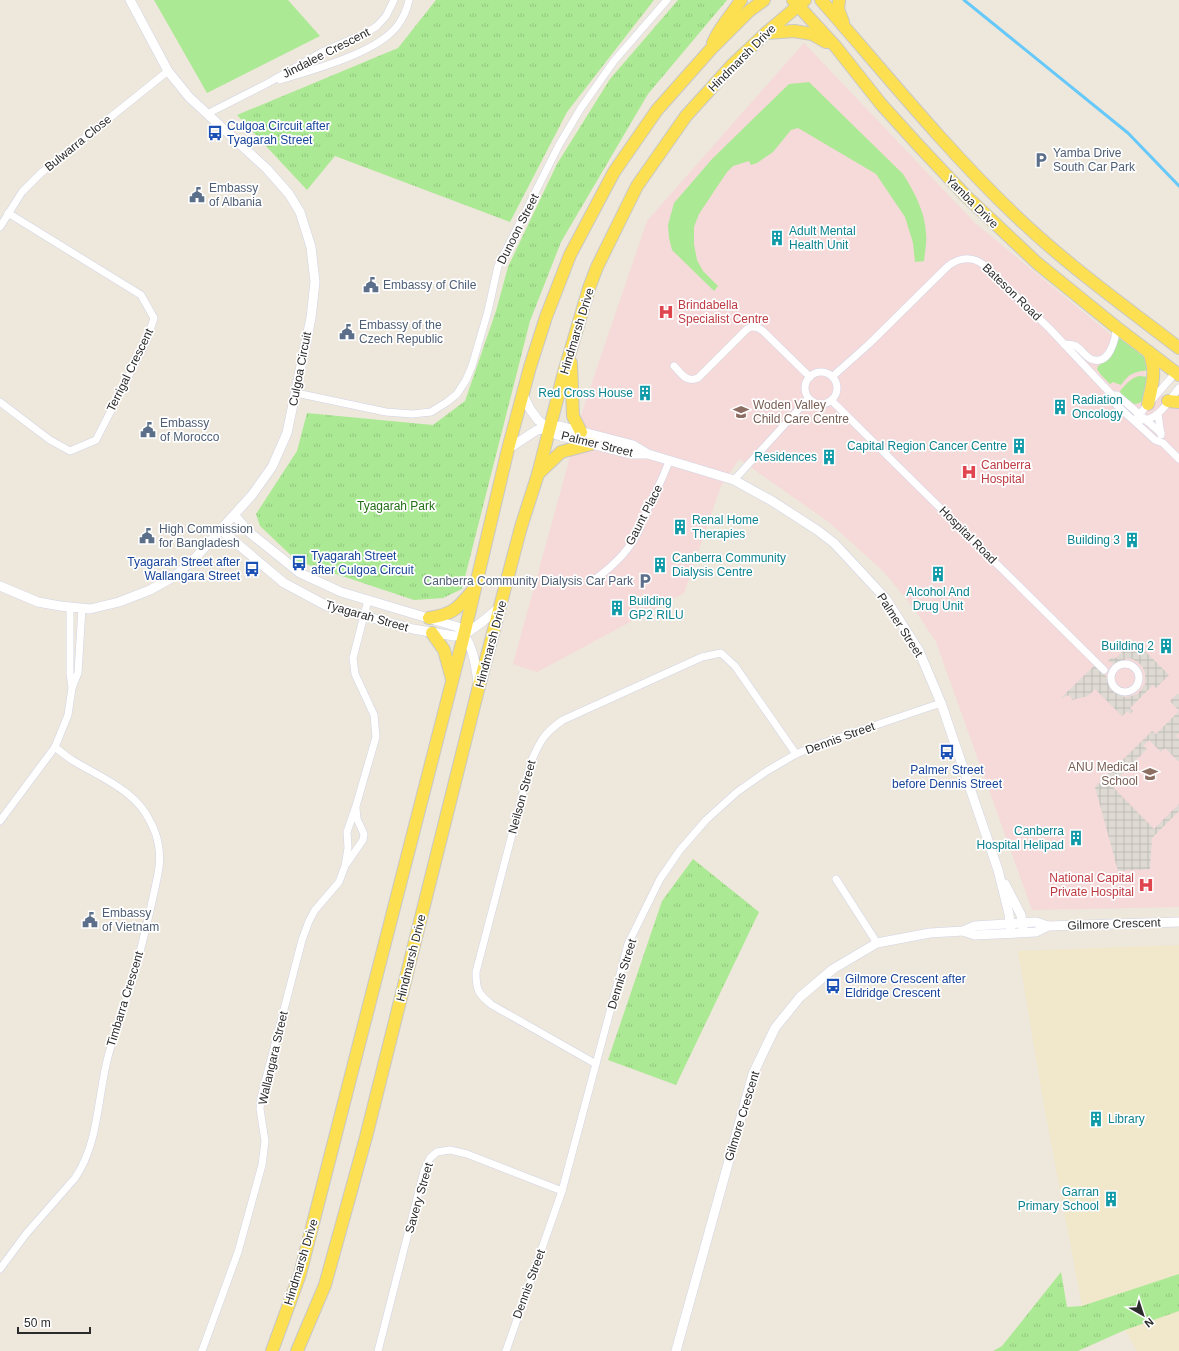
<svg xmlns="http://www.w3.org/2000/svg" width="1179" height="1351" font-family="Helvetica,sans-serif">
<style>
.education{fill:#f1e7ca}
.medical{fill:#f6d9d9}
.grass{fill:#ace994}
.park{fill:url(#park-tufts)}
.plaza{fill:url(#plaza-grid)}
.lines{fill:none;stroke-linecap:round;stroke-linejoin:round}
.stream{stroke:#66c9f9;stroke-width:3}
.minor-casing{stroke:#d1d4e5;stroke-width:8}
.tertiary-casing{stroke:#d1d4e5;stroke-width:10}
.primary-casing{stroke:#c8c8c8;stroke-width:14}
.minor{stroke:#fff;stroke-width:7}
.tertiary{stroke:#fff;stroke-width:9}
.primary{stroke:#fde052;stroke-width:12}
.labels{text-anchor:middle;stroke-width:3.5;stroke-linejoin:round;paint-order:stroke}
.street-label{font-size:12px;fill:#2b2b2b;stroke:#fff}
.transit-label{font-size:12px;fill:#164399;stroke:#fff;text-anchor:start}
.service-label{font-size:12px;fill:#4e5e75;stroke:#fff;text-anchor:start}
.culture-label{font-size:12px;fill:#0d838f;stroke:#fff;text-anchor:end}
.health-label{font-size:12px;fill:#be3a42;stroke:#fff;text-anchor:start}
.education-label{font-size:12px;fill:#785e54;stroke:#fff;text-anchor:start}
.park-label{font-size:12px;fill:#216f14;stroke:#fff}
</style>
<defs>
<pattern id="park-tufts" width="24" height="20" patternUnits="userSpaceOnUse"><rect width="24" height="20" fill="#ace994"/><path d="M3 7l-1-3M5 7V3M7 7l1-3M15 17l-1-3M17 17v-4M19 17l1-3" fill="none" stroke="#94c880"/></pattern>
<pattern id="plaza-grid" width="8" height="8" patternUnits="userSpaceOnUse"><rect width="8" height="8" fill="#dedad3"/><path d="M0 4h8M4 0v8" fill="none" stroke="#bfbbb5"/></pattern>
</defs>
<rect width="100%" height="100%" fill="#eee7dc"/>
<g class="education">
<path d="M1179 945V1274L1082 1306 1043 1100 1018 951Z"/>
<path d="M1179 1311V1351H1137L1125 1330Z"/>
</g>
<path class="medical" d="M804 43 975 223 1145 363V382L1179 409V907L1032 910 936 642 913 607 884 572 830 523 739 459 721 486 684 593 537 672 513 664 584 406 647 221Z"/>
<g class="grass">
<path d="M154 0H288L320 36 207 93Z"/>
<path d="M809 82 903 174C914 191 925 212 926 233 927 242 925 252 924 261L915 262 913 243 905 217 876 174 798 128 791 130 773 152 757 163 751 165 749 161 733 166 727 172 699 214 694 227V244L697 260 703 271 718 286 714 291 672 250 669 238 668 225 674 203 712 159 789 84Z"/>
<path d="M1119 338 1140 353 1139 354C1146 355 1148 364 1150 370 1135 372 1130 372 1121 385L1113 382 1110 384 1101 375 1097 369 1098 366 1111 357Z"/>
<path d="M1139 376 1149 377C1147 387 1148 404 1134 404L1121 394 1120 391C1125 385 1131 378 1139 376Z"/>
</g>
<g class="park">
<path d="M436 0H654L567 112 510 222 335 156 307 190 237 115 398 48Z"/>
<path d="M678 0H727L648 94 561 242 530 321 462 589 443 598 414 600 297 561 260 526 256 514 297 451 307 413 433 425 465 401 496 311 508 267 557 164 610 79Z"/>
<path d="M693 859 759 912 676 1085 608 1060 662 901Z"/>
<path d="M1061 1272 1067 1307 1082 1306 1179 1274V1311L1125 1330 1078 1351H993L1002 1346Z"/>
</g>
<g class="plaza">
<path d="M1134 640 1169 675 1156 688 1153 685 1130 708 1133 711 1130 714 1128 711 1122 716 1095 689 1088 696 1072 700 1070 695 1061 698 1095 665 1108 678 1110 687 1114 692 1119 695 1125 697 1132 696 1138 694 1145 684V672L1142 666 1138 662 1132 659H1126L1114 664 1108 661 1112 657 1113 658H1116Z"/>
<path d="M1177 694H1179V733L1176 736 1179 739V762L1165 748 1161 752 1149 740 1143 746 1147 749 1111 785 1154 829 1179 804V811L1152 838 1150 869 1118 871 1095 787 1152 731 1156 734 1179 711 1170 701Z"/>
</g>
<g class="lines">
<path class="stream" d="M964 0 1128 133 1179 186"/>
<defs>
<g id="minor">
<path d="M280 80C312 70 378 53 398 25 403 18 407 9 409 0"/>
<path d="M207 114 268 83 322 52 366 33 377 26 386 16 394 0"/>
<path d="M0 227 22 192 41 173 168 71"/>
<path d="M1064 344C1068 344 1073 344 1076 346 1082 350 1085 356 1091 359 1109 367 1116 339 1116 327"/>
<path d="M674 366C682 374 686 383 698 378L747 329C753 325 758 327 763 331L810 377"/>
<circle cx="821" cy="388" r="16"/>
<path d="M833 376 869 344 948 266C960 257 972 256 984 265L1050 329 1112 395H1117L1161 433"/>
<path d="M296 393 386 412 412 414 431 412 447 402 457 394 466 380 472 366 488 311 498 266 559 145 581 108 614 61 667 0"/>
<path d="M1112 395 1111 400 1155 440 1163 443 1179 459"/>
<path d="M832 401 1104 670"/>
<path d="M0 402 50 440 70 451 96 440 147 340 154 318 141 295 8 213"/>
<path d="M1158 414 1161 435"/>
<path d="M1137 417 1177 371"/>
<path d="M1142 420C1159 420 1169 400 1179 388"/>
<path d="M734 480 808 399"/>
<path d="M594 580C612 567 630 550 639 530 643 521 646 512 650 504 657 489 664 476 669 461"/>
<path d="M70 607V673L72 687"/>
<circle cx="1125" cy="678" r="14"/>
<path d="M0 821 55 747 68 715 72 688 78 673 82 608"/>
<path d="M347 863 363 840 364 834 357 819 356 808"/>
<path d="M836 879 877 943"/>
<path d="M596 1064 492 1005C478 994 476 990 476 972L531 762C540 741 544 733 563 720L702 657 721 653 735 666 796 754"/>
<path d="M0 1269 26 1234 75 1178C100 1141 97 1095 109 1053 115 1029 125 1006 132 981 139 958 144 935 150 911 153 896 157 882 159 867 161 853 158 836 151 823 136 790 101 778 72 760 66 756 61 752 55 747"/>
<path d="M202 1351 238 1252 262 1165 265 1141 260 1109 261 1098 302 940 309 921 315 910 339 882 345 866 348 848 347 832 356 806 376 737 374 715 355 674 353 658 368 600"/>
<path d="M378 1351 424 1171 430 1158 437 1152 450 1150 467 1154 562 1191"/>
<path d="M506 1351 562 1191 628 944 660 879 680 850 706 820 737 792 767 771 796 754 823 743 941 703"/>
</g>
<g id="tertiary">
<path d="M523 395 530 409 538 420 557 435 630 454H646"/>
<path d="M508 449 537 430 560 426 633 445 648 454 734 480 772 501 817 530 834 543 886 599 919 651 941 703 998 870 1009 914 1011 933"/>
<path d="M234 515 249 532 300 573 341 592 458 627C473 644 475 661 478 682"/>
<path d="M221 530 284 583 327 606 413 629 454 636 464 635 482 622 500 607"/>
<path d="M0 586 38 602 60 606 90 609 119 602 150 590 175 576 196 557 252 495 272 467 287 433 311 318 315 282 311 247 300 212 289 194 267 169 189 97 168 71 130 0"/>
<path d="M1005 884 1021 915 1023 929"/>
<path d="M963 931 975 935 1036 932 1048 926"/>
<path d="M676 1351 753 1074 775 1028 800 997 833 969 877 943 930 933 963 931 974 926 1036 922 1048 926 1179 922"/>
</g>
<g id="primary">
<path d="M793 0 836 47 881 104 919 146 966 196 1037 263 1116 327 1179 375"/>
<path d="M821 0C885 73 945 148 1015 215 1066 264 1123 305 1179 348"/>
<path d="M839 0 838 9 843 22"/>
<path d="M766 33 794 31 812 34 826 42"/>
<path d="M713 43C720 26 732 15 741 0"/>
<path d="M571 363 573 416 581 432"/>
<path d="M1168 401 1179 402"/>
<path d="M1148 404C1152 385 1157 372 1149 352"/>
<path d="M538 474 561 452 591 444"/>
<path d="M429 618C454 614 458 608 474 589"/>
<path d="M432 633 444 650 452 679"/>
<path d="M272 1351 300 1274 464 635 508 449 530 367 546 317 570 255 614 172 657 110 711 49 749 11 764 0"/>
<path d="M297 1351 325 1285 366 1137 479 686 521 527 538 474 563 376 589 288 597 267 637 186 686 116 733 64 766 33 805 0"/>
</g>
</defs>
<use href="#minor" class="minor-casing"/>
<use href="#tertiary" class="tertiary-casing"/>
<use href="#primary" class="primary-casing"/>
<use href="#minor" class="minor"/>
<use href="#tertiary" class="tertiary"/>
<use href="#primary" class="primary"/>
</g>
<defs>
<symbol id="bus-bare" viewBox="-9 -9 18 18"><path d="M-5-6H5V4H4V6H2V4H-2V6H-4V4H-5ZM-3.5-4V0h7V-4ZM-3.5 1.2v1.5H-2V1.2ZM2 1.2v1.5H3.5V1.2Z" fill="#1a4fb4" stroke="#fff" stroke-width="2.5" paint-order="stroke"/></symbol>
<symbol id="parking-bare" viewBox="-9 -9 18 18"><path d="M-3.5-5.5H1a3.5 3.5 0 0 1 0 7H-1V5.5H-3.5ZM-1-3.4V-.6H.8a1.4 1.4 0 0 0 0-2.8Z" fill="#5c6f8a" stroke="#fff" stroke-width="2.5" paint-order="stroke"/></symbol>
<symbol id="civic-bare" viewBox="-9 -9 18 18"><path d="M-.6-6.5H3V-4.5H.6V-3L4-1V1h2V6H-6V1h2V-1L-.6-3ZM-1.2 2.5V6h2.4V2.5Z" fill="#5c6f8a" stroke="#fff" stroke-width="2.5" paint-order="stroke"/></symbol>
<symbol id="building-bare" viewBox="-9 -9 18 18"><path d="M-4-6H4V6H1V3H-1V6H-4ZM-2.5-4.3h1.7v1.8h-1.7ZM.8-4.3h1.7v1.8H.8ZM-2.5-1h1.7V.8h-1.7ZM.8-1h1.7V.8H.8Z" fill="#0f9aa8" stroke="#fff" stroke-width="2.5" paint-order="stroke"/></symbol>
<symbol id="hospital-bare" viewBox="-9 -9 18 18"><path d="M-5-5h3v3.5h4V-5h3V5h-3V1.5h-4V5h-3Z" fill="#e0444e" stroke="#fff" stroke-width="2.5" paint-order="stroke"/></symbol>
<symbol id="school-bare" viewBox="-9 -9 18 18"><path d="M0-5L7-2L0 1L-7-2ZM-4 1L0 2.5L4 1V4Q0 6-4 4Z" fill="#8d6e63" stroke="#fff" stroke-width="2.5" paint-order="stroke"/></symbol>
<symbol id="university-bare" viewBox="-9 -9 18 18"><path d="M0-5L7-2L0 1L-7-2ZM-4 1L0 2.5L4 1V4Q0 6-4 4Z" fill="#8d6e63" stroke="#fff" stroke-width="2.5" paint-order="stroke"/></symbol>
</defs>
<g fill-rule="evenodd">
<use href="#bus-bare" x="204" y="122" width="22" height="22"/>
<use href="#parking-bare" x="1030" y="149" width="22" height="22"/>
<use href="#civic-bare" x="186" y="184" width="22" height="22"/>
<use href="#building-bare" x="766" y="227" width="22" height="22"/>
<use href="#civic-bare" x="360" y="274" width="22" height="22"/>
<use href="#hospital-bare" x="655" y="301" width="22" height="22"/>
<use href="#civic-bare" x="336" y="321" width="22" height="22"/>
<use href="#building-bare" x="634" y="382" width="22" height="22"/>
<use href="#building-bare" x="1049" y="396" width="22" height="22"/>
<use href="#school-bare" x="730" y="401" width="22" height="22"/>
<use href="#civic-bare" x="137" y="419" width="22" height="22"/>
<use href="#building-bare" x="1008" y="435" width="22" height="22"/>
<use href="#building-bare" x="818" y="446" width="22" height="22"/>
<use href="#hospital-bare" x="958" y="461" width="22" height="22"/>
<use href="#building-bare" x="669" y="516" width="22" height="22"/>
<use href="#civic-bare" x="136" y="525" width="22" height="22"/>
<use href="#building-bare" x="1121" y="529" width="22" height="22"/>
<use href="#bus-bare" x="288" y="552" width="22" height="22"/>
<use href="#building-bare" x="649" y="554" width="22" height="22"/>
<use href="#bus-bare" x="241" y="558" width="22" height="22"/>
<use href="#building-bare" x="927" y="563" width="22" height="22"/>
<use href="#parking-bare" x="634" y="570" width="22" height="22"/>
<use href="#building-bare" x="606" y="597" width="22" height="22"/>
<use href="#building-bare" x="1155" y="635" width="22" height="22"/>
<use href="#bus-bare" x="936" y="741" width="22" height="22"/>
<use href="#university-bare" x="1139" y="763" width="22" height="22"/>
<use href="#building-bare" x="1065" y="827" width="22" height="22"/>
<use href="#hospital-bare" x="1135" y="874" width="22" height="22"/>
<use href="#civic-bare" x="79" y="909" width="22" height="22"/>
<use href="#bus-bare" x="822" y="975" width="22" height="22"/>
<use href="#building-bare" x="1085" y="1108" width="22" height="22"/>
<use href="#building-bare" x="1100" y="1188" width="22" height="22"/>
</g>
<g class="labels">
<g class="street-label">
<text transform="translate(326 53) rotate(-27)" y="4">Jindalee Crescent</text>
<text transform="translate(742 58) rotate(-45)" y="4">Hindmarsh Drive</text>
<text transform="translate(78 143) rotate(-39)" y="4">Bulwarra Close</text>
<text transform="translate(972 202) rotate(45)" y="4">Yamba Drive</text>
<text transform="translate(518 229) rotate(-63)" y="4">Dunoon Street</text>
<text transform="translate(1012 292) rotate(44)" y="4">Bateson Road</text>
<text transform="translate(577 331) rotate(-73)" y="4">Hindmarsh Drive</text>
<text transform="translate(300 369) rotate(-79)" y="4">Culgoa Circuit</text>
<text transform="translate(130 370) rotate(-64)" y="4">Terrigal Crescent</text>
<text transform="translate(597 444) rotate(14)" y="4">Palmer Street</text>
<text transform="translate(644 515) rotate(-63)" y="4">Gaunt Place</text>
<text transform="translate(968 535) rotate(45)" y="4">Hospital Road</text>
<text transform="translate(367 616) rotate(16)" y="4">Tyagarah Street</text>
<text transform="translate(900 625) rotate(57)" y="4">Palmer Street</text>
<text transform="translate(491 644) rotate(-75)" y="4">Hindmarsh Drive</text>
<text transform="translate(840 738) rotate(-20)" y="4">Dennis Street</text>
<text transform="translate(522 797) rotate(-75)" y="4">Neilson Street</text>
<text transform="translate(1114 924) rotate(-2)" y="4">Gilmore Crescent</text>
<text transform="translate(411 958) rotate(-76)" y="4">Hindmarsh Drive</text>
<text transform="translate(622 974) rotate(-73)" y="4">Dennis Street</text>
<text transform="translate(125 999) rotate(-73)" y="4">Timbarra Crescent</text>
<text transform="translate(273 1058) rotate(-77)" y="4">Wallangara Street</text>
<text transform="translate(742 1116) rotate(-73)" y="4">Gilmore Crescent</text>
<text transform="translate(419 1198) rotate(-74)" y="4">Savery Street</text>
<text transform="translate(301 1262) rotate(-73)" y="4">Hindmarsh Drive</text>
<text transform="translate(529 1284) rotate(-70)" y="4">Dennis Street</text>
</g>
<g class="transit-label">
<text x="227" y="130">Culgoa Circuit after<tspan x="227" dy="14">Tyagarah Street</tspan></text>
<text x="311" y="560">Tyagarah Street<tspan x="311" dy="14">after Culgoa Circuit</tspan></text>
<text x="240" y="566" text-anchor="end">Tyagarah Street after<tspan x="240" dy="14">Wallangara Street</tspan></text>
<text x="947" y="774" text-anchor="middle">Palmer Street<tspan x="947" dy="14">before Dennis Street</tspan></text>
<text x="845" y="983">Gilmore Crescent after<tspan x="845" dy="14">Eldridge Crescent</tspan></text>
</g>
<g class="service-label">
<text x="1053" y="157">Yamba Drive<tspan x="1053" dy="14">South Car Park</tspan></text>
<text x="209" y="192">Embassy<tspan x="209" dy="14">of Albania</tspan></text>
<text x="383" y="289">Embassy of Chile</text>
<text x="359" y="329">Embassy of the<tspan x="359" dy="14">Czech Republic</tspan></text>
<text x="160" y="427">Embassy<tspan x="160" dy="14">of Morocco</tspan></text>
<text x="159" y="533">High Commission<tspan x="159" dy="14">for Bangladesh</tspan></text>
<text x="633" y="585" text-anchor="end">Canberra Community Dialysis Car Park</text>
<text x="102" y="917">Embassy<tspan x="102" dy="14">of Vietnam</tspan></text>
</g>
<g class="culture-label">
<text x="789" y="235" text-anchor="start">Adult Mental<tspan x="789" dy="14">Health Unit</tspan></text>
<text x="633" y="397">Red Cross House</text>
<text x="1072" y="404" text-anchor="start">Radiation<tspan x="1072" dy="14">Oncology</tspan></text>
<text x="1007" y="450">Capital Region Cancer Centre</text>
<text x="817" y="461">Residences</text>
<text x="692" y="524" text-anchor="start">Renal Home<tspan x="692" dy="14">Therapies</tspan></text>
<text x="1120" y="544">Building 3</text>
<text x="672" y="562" text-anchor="start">Canberra Community<tspan x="672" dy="14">Dialysis Centre</tspan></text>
<text x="938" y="596" text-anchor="middle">Alcohol And<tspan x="938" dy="14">Drug Unit</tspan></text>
<text x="629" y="605" text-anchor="start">Building<tspan x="629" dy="14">GP2 RILU</tspan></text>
<text x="1154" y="650">Building 2</text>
<text x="1064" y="835">Canberra<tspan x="1064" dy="14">Hospital Helipad</tspan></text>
<text x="1108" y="1123" text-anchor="start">Library</text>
<text x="1099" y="1196">Garran<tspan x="1099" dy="14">Primary School</tspan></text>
</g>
<g class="health-label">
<text x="678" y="309">Brindabella<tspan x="678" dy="14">Specialist Centre</tspan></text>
<text x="981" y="469">Canberra<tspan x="981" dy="14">Hospital</tspan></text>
<text x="1134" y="882" text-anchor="end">National Capital<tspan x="1134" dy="14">Private Hospital</tspan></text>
</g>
<g class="education-label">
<text x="753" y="409">Woden Valley<tspan x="753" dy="14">Child Care Centre</tspan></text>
<text x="1138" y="771" text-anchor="end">ANU Medical<tspan x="1138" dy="14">School</tspan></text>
</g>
<g class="park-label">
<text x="396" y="510">Tyagarah Park</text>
</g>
</g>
<g transform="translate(1143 1315) rotate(141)" stroke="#ffffff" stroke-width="3" paint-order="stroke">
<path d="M0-3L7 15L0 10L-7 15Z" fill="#2b2b2b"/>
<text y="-6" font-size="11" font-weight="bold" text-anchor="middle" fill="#2b2b2b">N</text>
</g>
<path d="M18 1327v6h72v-6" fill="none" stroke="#2b2b2b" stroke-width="2"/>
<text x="24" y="1327" font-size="12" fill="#2b2b2b" stroke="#ffffff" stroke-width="3" paint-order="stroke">50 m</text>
</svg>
